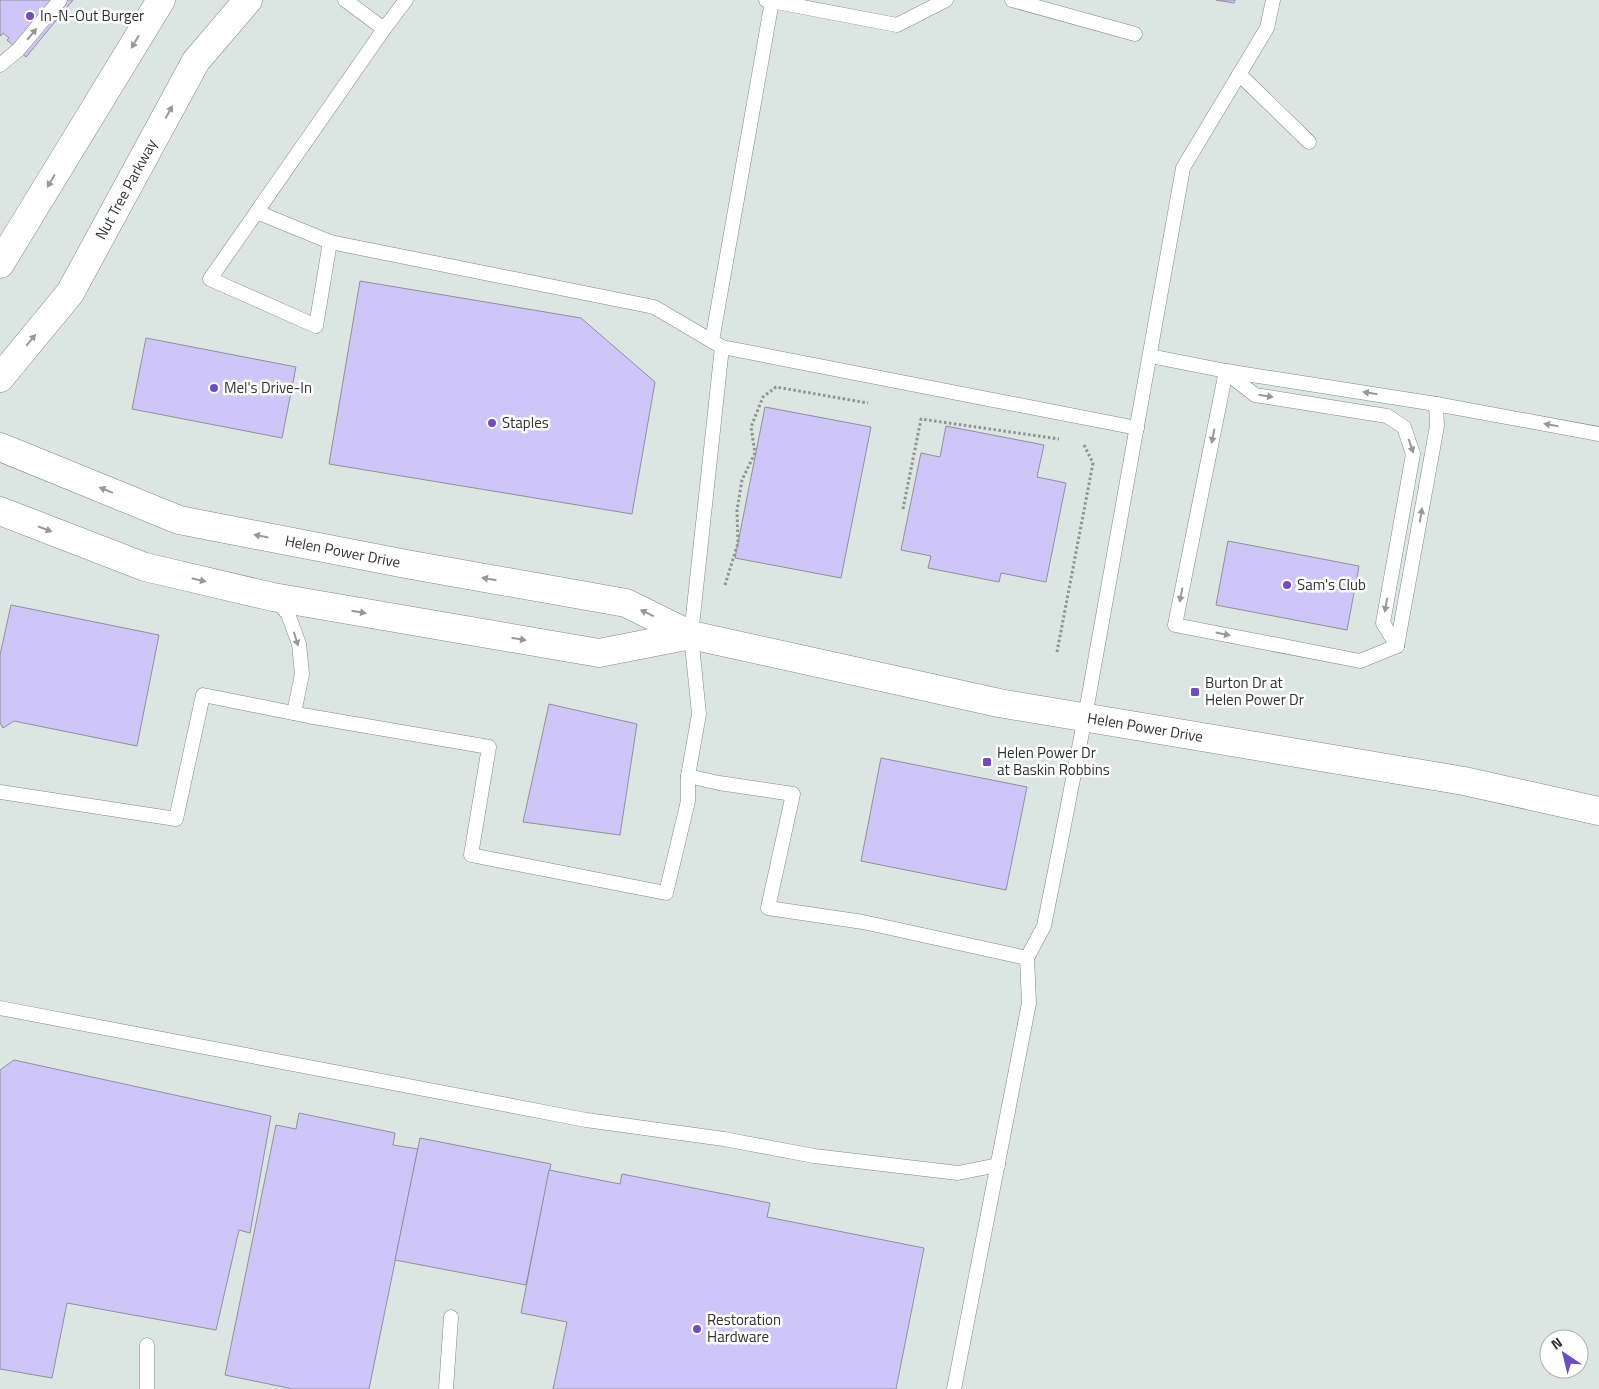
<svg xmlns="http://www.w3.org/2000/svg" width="1599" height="1389" font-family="'Titillium Web',sans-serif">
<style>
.building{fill:#cec5f8;stroke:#919098}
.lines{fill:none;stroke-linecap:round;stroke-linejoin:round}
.service-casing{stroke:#808986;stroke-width:15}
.tertiary-casing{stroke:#808986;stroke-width:29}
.secondary-casing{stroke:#808986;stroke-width:29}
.path{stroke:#8d9491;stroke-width:3;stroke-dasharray:2.5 2.5;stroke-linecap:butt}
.service{stroke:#fff;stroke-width:14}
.tertiary{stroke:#fff;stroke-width:28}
.secondary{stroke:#fff;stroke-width:28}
.oneway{fill:#979998}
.poi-dot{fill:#704bc4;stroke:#fff;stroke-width:2}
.labels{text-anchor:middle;stroke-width:5;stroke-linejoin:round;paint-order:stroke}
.poi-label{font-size:15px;fill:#2f3331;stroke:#fff;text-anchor:start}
.street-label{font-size:15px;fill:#2f3331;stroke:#fff}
</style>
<rect width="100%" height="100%" fill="#dbe5e1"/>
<g class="building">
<path d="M0 0H73L26 57 7 40 9 38 3 33 1 36 0 35Z"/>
<path d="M1216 0H1235L1234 3Z"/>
<path d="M360 281 581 318 655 382 632 514 329 464Z"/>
<path d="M146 338 296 367 282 438 132 409Z"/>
<path d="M765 407 871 427 841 578 735 558Z"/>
<path d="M946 426 1044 445 1037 477 1066 483 1046 582 1001 573 999 582 928 568 931 556 901 550 921 453 940 457Z"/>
<path d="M1228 541 1359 566 1347 630 1216 605Z"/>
<path d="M11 605 159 635 137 746 14 721 3 728 0 723V655Z"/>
<path d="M549 704 637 724 620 835 523 822Z"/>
<path d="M881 758 1027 787 1006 890 861 861Z"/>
<path d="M14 1060 271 1116 250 1233 239 1230 216 1330 67 1303 52 1378 0 1369V1070Z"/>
<path d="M299 1113 395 1133 393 1145 418 1149 369 1389H293L225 1375 276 1125 296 1129Z"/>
<path d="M420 1138 551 1164 526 1285 395 1260Z"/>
<path d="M549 1170 620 1184 622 1174 770 1203 767 1217 924 1248 896 1389H553L567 1322 521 1313Z"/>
</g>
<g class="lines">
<defs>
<g id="service">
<path d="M345 0 384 29 210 279 316 326 330 242 654 307 722 347 691 635 699 714 688 776"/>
<path d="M766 0 897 25 946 0"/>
<path d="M1012 0 1135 34"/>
<path d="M384 29 406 0"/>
<path d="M0 65 18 50 60 0"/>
<path d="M1239 74 1309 142"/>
<path d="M257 212 330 242"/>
<path d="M712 341 772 1"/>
<path d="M722 347 1137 428"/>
<path d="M1150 356 1226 371 1436 404 1437 426 1397 646"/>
<path d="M1226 371 1175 625 1360 661 1397 646"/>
<path d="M1227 373 1255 395 1387 416 1404 427 1413 454 1383 623 1397 646"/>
<path d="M1436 404 1599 434"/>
<path d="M275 599 288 614 299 644 302 674 294 713"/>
<path d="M0 792 176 819 203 695 308 716 489 747 471 855 666 893 688 801V776L719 783 793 794 768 908 863 922 1027 958"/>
<path d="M0 1008 586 1120 724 1139 814 1156 958 1173 998 1165"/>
<path d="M147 1345V1389"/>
<path d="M446 1389 451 1317"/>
<path d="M954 1389 1029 1003 1027 958 1044 926 1060 846 1085 717 1183 168 1267 28 1273 0"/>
</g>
<g id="tertiary">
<path id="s1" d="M0 447 179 520 406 564 626 603 691 635 999 703 1464 781 1599 811"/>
<path d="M0 511 145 567 273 597 599 653 691 635"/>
</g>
<g id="secondary">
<path d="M0 264 161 0"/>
<path id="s2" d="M0 378 70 293 196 61 248 0"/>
</g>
</defs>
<use href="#service" class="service-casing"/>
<use href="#tertiary" class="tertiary-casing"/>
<use href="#secondary" class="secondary-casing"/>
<g class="path">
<path d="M903 509 921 419 1059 439"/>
<path d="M725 585 738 543 737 510 742 480 755 453 751 427 763 397 776 387 868 403"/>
<path d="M1057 652 1093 463 1083 443"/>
</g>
<use href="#service" class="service"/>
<use href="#tertiary" class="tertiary"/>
<use href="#secondary" class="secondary"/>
</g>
<defs><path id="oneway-solid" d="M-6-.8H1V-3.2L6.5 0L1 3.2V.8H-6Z" transform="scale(1.25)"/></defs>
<g class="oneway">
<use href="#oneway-solid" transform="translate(32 34) rotate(-50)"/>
<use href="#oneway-solid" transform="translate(135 42) rotate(121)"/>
<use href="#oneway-solid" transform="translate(169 112) rotate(-61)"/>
<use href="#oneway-solid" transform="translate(51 181) rotate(121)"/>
<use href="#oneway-solid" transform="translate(31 340) rotate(-51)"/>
<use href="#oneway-solid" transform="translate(1370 393) rotate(-171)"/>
<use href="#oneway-solid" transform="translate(1266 396) rotate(9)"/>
<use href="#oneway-solid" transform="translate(1551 425) rotate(-170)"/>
<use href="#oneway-solid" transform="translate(1213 436) rotate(101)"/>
<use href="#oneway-solid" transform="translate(1411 446) rotate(71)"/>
<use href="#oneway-solid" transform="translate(106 490) rotate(-158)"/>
<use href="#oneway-solid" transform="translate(1421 515) rotate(-80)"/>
<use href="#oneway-solid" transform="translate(45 529) rotate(21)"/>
<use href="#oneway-solid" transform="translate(261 536) rotate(-169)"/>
<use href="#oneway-solid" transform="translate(489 579) rotate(-170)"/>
<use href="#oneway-solid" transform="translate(199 580) rotate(13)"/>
<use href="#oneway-solid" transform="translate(1181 595) rotate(101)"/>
<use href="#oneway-solid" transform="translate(1386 605) rotate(100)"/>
<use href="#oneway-solid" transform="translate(359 612) rotate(10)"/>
<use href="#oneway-solid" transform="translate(647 613) rotate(-154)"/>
<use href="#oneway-solid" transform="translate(1223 634) rotate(11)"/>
<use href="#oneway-solid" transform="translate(296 639) rotate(73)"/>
<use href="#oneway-solid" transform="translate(519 639) rotate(10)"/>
</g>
<g class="poi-dot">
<circle cx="30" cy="16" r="5"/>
<circle cx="214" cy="388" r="5"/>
<circle cx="492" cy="423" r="5"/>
<circle cx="1287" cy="585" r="5"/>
<rect x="1190" y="687" width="10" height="10" rx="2.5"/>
<rect x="982" y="757" width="10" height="10" rx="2.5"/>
<circle cx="697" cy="1329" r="5"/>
</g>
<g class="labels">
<g class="poi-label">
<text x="40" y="21">In-N-Out Burger</text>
<text x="224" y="393">Mel's Drive-In</text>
<text x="502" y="428">Staples</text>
<text x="1297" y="590">Sam's Club</text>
<text x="1205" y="688">Burton Dr at<tspan x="1205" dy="17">Helen Power Dr</tspan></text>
<text x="997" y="758">Helen Power Dr<tspan x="997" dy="17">at Baskin Robbins</tspan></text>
<text x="707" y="1325">Restoration<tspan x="707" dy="17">Hardware</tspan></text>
</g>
<g class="street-label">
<text dy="5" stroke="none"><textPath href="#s2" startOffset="228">Nut Tree Parkway</textPath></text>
<text dy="5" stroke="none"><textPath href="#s1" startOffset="360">Helen Power Drive</textPath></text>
<text dy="5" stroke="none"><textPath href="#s1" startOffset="1184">Helen Power Drive</textPath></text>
</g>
</g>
<g transform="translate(1564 1354) rotate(325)"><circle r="24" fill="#ffffff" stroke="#acadad"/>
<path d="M0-4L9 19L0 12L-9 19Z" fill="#704bc4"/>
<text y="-8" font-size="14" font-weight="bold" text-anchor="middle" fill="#2f3331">N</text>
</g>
</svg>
